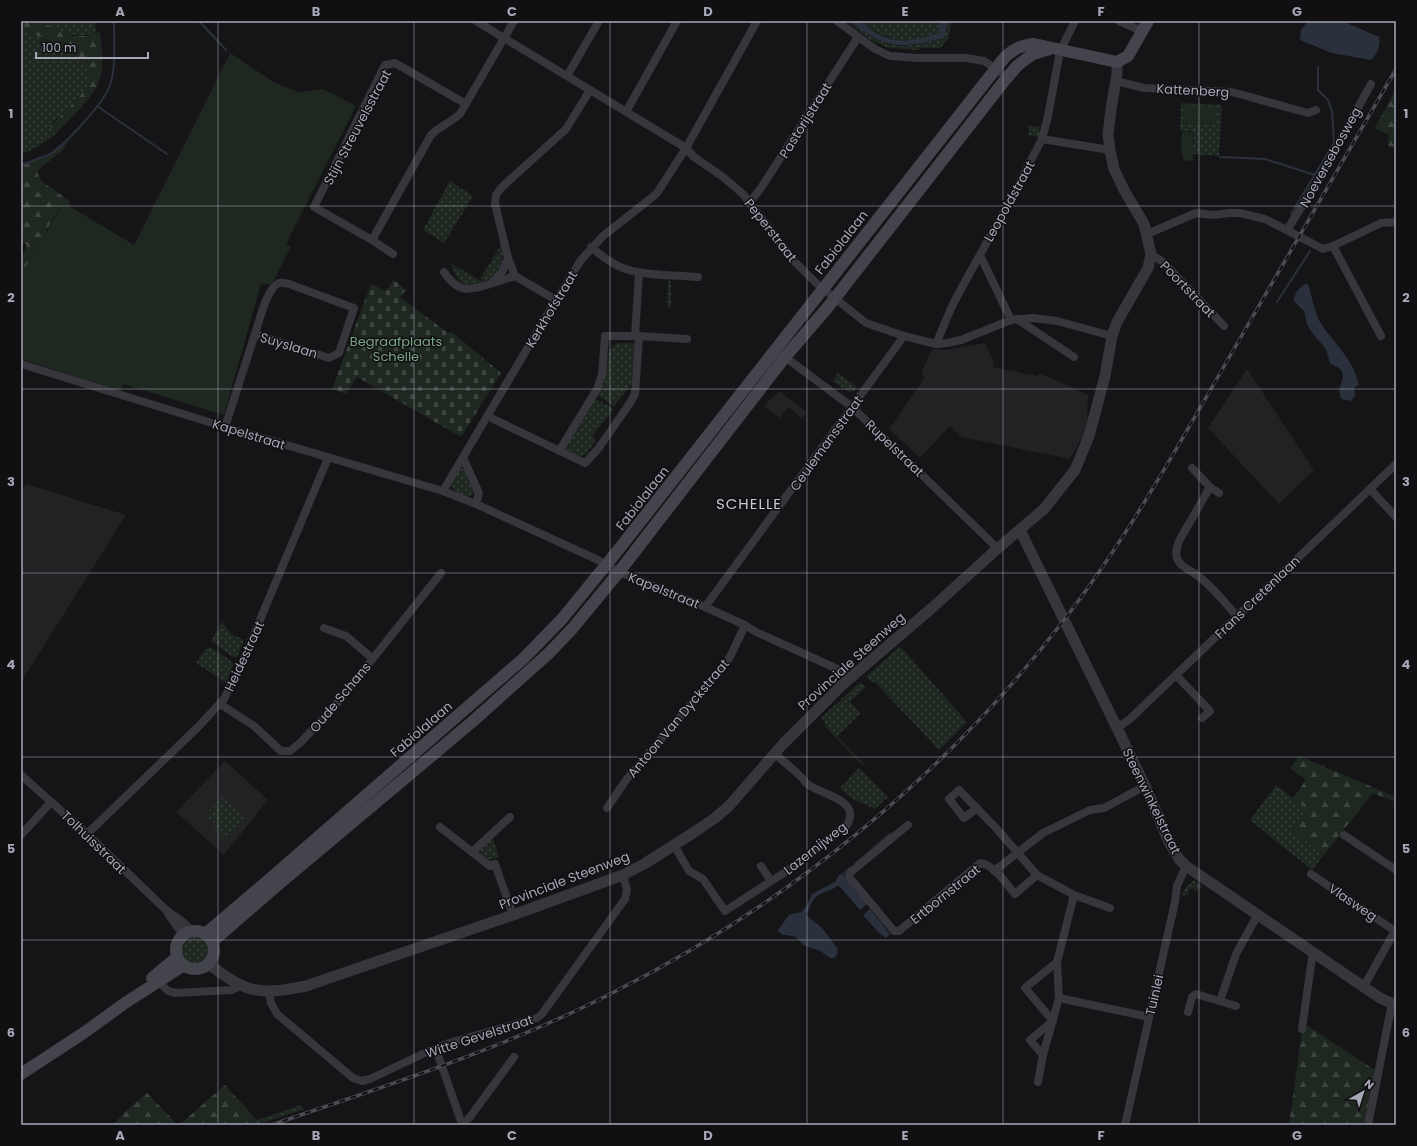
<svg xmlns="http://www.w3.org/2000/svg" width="1417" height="1146" font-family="Poppins,sans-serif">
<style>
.built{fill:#222124}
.green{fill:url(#green-dots)}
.forest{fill:url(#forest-firs)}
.cemetery{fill:url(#cemetery-stones)}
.pitch{fill:#1f2721}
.water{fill:#2a313c}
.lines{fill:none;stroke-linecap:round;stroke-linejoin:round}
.stream{stroke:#2a313c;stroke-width:2}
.minor{stroke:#36363c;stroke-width:8}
.tertiary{stroke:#36363c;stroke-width:11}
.secondary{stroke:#44444c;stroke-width:12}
.rail-casing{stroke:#4b4b53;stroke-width:3.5}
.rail{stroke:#101012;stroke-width:2;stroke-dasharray:6;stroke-linecap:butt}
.grid{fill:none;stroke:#a6a8b8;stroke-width:1;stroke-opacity:0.55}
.labels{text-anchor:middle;stroke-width:3;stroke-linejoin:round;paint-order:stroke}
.street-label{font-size:13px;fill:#a6a8b8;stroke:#101012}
.park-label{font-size:13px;fill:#7ca486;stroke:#101012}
.quarter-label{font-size:15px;letter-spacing:1px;fill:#c7c8d4;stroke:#101012}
.neatline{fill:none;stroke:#a6a8b8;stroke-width:1.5}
.grid-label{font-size:13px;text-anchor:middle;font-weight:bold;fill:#a6a8b8}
</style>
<defs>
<pattern id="green-dots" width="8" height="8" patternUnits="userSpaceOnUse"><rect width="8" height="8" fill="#1f2721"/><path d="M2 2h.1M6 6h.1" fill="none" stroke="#3d443f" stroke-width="1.8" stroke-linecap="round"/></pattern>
<pattern id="forest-firs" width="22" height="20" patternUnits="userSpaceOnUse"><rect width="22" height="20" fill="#1f2721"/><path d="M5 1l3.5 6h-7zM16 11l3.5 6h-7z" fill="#3d443f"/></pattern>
<pattern id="cemetery-stones" width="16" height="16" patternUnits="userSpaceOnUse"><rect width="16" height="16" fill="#1f2721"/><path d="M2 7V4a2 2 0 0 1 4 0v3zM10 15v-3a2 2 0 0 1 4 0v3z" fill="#3d443f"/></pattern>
</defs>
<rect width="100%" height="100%" fill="#151517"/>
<g class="built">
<path d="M985 343 994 363 992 367 1038 376 1040 373 1088 395 1087 427 1084 439 1079 442 1075 452 1069 459 961 437 950 426 920 458 889 429 925 377 921 374 932 349 946 350Z"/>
<path d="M1247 369 1314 470 1279 504 1208 428Z"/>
<path d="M779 391 807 412 802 418 788 407 780 418 764 406Z"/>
<path d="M26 484 126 515 21 682V491Z"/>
<path d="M225 761 268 800 224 855 176 812Z"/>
</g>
<g class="green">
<path d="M40 21H94L97 33C78 39 56 33 40 21Z"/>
<path d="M846 21C854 21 877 40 889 44 905 49 928 42 944 38L948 21H952L948 39 940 48H920L917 50 888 48 871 40Z"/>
<path d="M860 21H940L938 33C902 46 890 42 860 21Z"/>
<path d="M21 29C51 43 74 49 93 78L78 99 49 126 57 133C45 142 35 150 21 154Z"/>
<path d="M1181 103 1222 105 1219 156 1193 154 1194 132 1180 130Z"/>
<path d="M1029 126 1040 127 1039 137 1028 135Z"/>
<path d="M450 181 473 196 444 243 423 230Z"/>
<path d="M501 245C507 259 498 275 485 282L480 279Z"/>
<path d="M450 263 483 282C474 285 463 287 457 278 454 273 454 268 450 263Z"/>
<path d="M668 279 671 281V308L667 307Z"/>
<path d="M617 343H634L632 384 614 406 597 395 604 383 609 349 612 348Z"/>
<path d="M838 373 857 387 854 391 849 392 833 381Z"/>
<path d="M594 398 614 409 592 436 596 440 586 454 580 457 566 449 565 447Z"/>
<path d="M464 468 476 489C473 503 454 493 451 486L459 470Z"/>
<path d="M222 622 231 634 244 640 237 657H233L211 641Z"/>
<path d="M900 646 967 722 939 750 875 682H872L866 677Z"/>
<path d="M207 647 212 648 234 663 226 683 196 663Z"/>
<path d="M860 682 866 687 850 702 861 713 837 736 864 764 862 765 824 725 826 724 821 718Z"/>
<path d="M859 768 888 797 875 809 851 798 840 788Z"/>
<path d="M1276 785 1307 809 1291 829 1323 856 1312 870 1250 820Z"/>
<path d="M222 797 245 817 226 841 213 829 217 825 206 815Z"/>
<path d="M493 838 499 857 489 860 478 850Z"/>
<path d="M1193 881H1195L1202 886V888L1195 891 1194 888 1188 890 1189 894 1183 896 1182 894 1186 887Z"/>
<circle cx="195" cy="950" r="13"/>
<path d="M301 1105 304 1109 257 1125H243Z"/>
</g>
<g class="forest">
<path d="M21 21H40L46 25 73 36H88L100 32C101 48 105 67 99 82 92 99 69 119 57 133L49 127 78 99 93 78C74 49 51 42 21 29Z"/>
<path d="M1396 89V132L1393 143 1396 144V147L1388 146 1389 135 1375 128Z"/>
<path d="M69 137 65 148 37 171 41 181 70 201 69 206 61 205 21 276V259L27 245 21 242V165L51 153Z"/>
<path d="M1299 756 1396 797V802L1373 793 1323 856 1291 829 1307 809 1293 798 1306 780 1290 768Z"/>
<path d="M1303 1023 1378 1072 1368 1125H1289Z"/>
<path d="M225 1085 257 1120 243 1125H179Z"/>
<path d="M147 1093 178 1125H113L126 1111Z"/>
</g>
<path class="cemetery" d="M394 280 406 290 400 297 448 333 452 332 501 373 461 437 357 377 346 394 332 389 371 284 386 291Z"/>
<g class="pitch">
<path d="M230 53 275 83 298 92 323 89 356 106 286 244 291 247 272 284H261L224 415 123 384 121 391 21 359V276L62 205 69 206 134 245Z"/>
<path d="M1184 106 1216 107 1215 125 1183 124Z"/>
<path d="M1182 131 1193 133V161L1183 160V154H1181Z"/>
</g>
<g class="water">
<path d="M850 21C864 21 865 25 875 32 895 45 917 41 938 33L940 21H948L944 38C900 49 887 50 850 21Z"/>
<path d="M1308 21H1342L1377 36 1379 37C1381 44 1377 55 1371 60L1332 53 1300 40 1301 30Z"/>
<path d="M1306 284H1308C1312 296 1314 311 1320 322 1334 344 1353 358 1359 385L1356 386 1354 389 1355 396 1351 401 1342 399C1334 385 1348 381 1341 370 1339 367 1333 366 1330 363L1326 349 1313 334 1307 324 1304 311 1294 301C1294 295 1299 286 1306 284Z"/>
<path d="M840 874 844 876 867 904 860 910 840 887 837 886C830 892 821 892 816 897 811 901 809 910 806 915L822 928 837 948 838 951C834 967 825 952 818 950 805 946 805 948 796 937 789 934 782 938 778 930L789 915 801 912 806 907 812 894 835 882Z"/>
<path d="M870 909 890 934 886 938 879 933 863 915Z"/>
</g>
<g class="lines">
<g class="stream">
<path d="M199 21 226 50"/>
<path d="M97 106 167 154"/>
<path d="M1220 157 1265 159 1315 175"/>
<path d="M21 165C31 161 41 158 50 154 65 145 105 102 110 85 116 69 114 42 114 24L112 21"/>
<path d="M1291 214 1334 143 1332 111 1328 100 1318 90V67"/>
<path d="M1277 302 1310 251"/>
<path d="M855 864 890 834"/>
<path d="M842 875 850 868"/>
</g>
<g class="minor">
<path d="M476 21 686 148 694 157 723 177 743 194 794 261 816 283 866 323 904 336 936 344 947 343 961 340 1011 320 1033 318 1057 321 1112 336"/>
<path d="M837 21 875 49 890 56 918 58H966L984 61 1008 77"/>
<path d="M1119 21 1142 31"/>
<path d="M567 76 599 21"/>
<path d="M1116 81 1144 88 1232 92 1308 113 1316 110"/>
<path d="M626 112 677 21"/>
<path d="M1042 139 1110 150"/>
<path d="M750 202 761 188 858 37"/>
<path d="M1287 230 1319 179 1371 84"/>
<path d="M1147 234 1196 213 1213 215 1230 213H1240L1265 219 1323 249 1333 246 1381 223 1396 222"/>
<path d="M372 240 431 135C439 127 451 122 460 114L514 21"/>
<path d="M1333 246 1381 336"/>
<path d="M591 247C602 256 613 265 626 269 645 276 677 275 698 277"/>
<path d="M393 254 372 240 314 207 385 65 395 63 466 104"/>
<path d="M1151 254 1163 262 1224 326"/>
<path d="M980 255 1011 320"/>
<path d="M444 272C457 292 467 291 487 285 497 282 506 279 515 276"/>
<path d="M491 283 502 272 508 258"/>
<path d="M556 300 515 276 508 258 495 204 496 195 502 187 566 129 590 90"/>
<path d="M1017 319 1074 357"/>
<path d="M635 336 639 273"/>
<path d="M639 336 687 339"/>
<path d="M936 344 952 306 967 278 1010 201 1042 139 1048 116 1060 51 1075 21"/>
<path d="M785 357 852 407 991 542 997 549"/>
<path d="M21 364 225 427 443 491 476 504 598 560 619 572 705 607 745 625 756 632 844 672 851 677"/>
<path d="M487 416 585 463 598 449 630 403 635 394 639 336H605L602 375 597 389 559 451"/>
<path d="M225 427 255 334 329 358 339 353 354 308 289 284C285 283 282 282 279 283 267 287 259 322 255 334"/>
<path d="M463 458 479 493 476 504"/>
<path d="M1192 468 1210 487 1179 541C1177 547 1174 555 1179 562 1183 568 1192 571 1198 576 1213 587 1225 603 1237 616"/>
<path d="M1210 487 1219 493"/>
<path d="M1370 489 1396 517"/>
<path d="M443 491 550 310 581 260 603 236 650 199 657 193 686 148 757 21"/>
<path d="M705 607 904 336"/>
<path d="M324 628 346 636 372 658"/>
<path d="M1176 675 1210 711 1202 718"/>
<path d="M220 704 254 726 281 751H290L301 742 339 701 441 573"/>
<path d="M1117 728 1130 719 1396 464"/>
<path d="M21 775 87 834 166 910 183 922 192 931"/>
<path d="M607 808 626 780 720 670 730 657 745 625"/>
<path d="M977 808 964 818 949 799 959 790 996 828 1037 875 1074 895 1110 908"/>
<path d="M908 825 851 872 849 876 850 878 894 931H899L980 863C995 865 1006 884 1015 894L1037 875"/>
<path d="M440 827 490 866 495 864 513 915"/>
<path d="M87 834 198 727 224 699 241 665 328 458"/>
<path d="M21 835 51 802"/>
<path d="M1344 835 1396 870"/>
<path d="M674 845 689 871 703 879 725 911 790 869 847 825C862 799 820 795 806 783 804 781 803 778 800 776 792 768 783 761 775 754"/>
<path d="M472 852 510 817"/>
<path d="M761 866 771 881"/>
<path d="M994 871 1043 833 1090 810 1104 808 1145 786"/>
<path d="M1311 874 1395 931"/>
<path d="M168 914 183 935"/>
<path d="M159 982 168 991 176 993 232 990 242 985"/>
<path d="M1364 986 1396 929"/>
<path d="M269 991 271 1003 277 1014 353 1078 362 1081 370 1079 431 1050 437 1052"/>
<path d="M1059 998 1149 1017"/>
<path d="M1220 1001 1236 954 1258 914"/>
<path d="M1188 1012 1192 997 1196 994 1236 1006"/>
<path d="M1302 1029 1313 951"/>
<path d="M437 1052 441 1046 449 1043 537 1018 542 1014 625 899 627 890 623 875"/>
<path d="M437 1052 462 1124"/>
<path d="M1043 1055 1030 1040 1053 1021 1025 988 1057 962"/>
<path d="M1038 1082 1043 1055 1059 998 1057 962 1074 895"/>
<path d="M462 1125 470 1117 514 1057"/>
<path d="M1125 1125 1175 902 1177 886 1186 866"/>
<path d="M1368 1125 1392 1003"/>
</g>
<g class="tertiary">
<path d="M1020 530 1117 728 1145 786 1169 842 1179 859 1186 866 1380 998 1396 1005"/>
<path d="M208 964C222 973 239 988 257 990 273 993 290 989 306 986L513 915 623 875 644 864 693 833 715 818 729 806 783 744 842 685 933 607 997 549 1044 509 1075 470 1089 436 1105 376 1112 336 1117 322 1148 268 1151 254 1144 224 1124 190 1114 169 1110 150 1108 134 1111 109 1117 74V62"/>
</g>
<g class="secondary">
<circle cx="195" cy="950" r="19"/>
<path d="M205 934 265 883 494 684 523 659 562 619 615 554 1005 57C1014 49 1021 45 1034 44L1117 62 1128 56 1148 21"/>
<path d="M212 942 279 884 472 722 548 654 572 629 619 572 785 357 828 307 1005 80 1018 65 1033 54 1050 49"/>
<path d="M152 978 177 957"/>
<path d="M21 1074 85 1032 125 1003 184 965"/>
</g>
<defs>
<path id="rail" d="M271 1125C388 1085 506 1048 616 991 789 903 946 775 1064 620 1125 541 1173 455 1223 368 1281 269 1338 169 1396 69"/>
</defs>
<use href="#rail" class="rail-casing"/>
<use href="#rail" class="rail"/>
</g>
<path class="grid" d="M218 21V1125M414 21V1125M610 21V1125M807 21V1125M1003 21V1125M1199 21V1125M21 206H1396M21 389H1396M21 573H1396M21 757H1396M21 940H1396"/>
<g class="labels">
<g class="street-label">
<text transform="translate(1193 90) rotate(3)" y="5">Kattenberg</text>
<text transform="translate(805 120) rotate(-58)" y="5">Pastorijstraat</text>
<text transform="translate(357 127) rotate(-62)" y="5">Stijn Streuvelsstraat</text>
<text transform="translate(1330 157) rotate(-61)" y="5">Noeversebosweg</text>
<text transform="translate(1009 201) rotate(-61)" y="5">Leopoldstraat</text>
<text transform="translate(771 230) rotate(52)" y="5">Peperstraat</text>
<text transform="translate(841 242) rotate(-52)" y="5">Fabiolalaan</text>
<text transform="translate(1188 289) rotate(46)" y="5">Poortstraat</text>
<text transform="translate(551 309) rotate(-59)" y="5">Kerkhofstraat</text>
<text transform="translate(289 345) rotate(17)" y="5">Suyslaan</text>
<text transform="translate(249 434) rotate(17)" y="5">Kapelstraat</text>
<text transform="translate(826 443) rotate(-54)" y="5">Ceulemansstraat</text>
<text transform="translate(895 448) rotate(44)" y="5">Rupelstraat</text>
<text transform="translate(642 498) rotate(-52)" y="5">Fabiolalaan</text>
<text transform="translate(664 590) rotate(22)" y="5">Kapelstraat</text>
<text transform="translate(1257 597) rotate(-44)" y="5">Frans Cretenlaan</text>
<text transform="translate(244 656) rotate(-65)" y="5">Heidestraat</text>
<text transform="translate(851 661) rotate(-42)" y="5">Provinciale Steenweg</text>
<text transform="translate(340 697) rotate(-50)" y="5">Oude Schans</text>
<text transform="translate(678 718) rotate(-50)" y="5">Antoon Van Dyckstraat</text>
<text transform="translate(421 729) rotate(-41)" y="5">Fabiolalaan</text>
<text transform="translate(1152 801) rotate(64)" y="5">Steenwinkelstraat</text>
<text transform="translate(94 842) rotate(44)" y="5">Tolhuisstraat</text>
<text transform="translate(815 848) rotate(-38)" y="5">Lazernijweg</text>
<text transform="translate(564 880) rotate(-21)" y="5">Provinciale Steenweg</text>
<text transform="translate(945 894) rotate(-39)" y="5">Ertbornstraat</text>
<text transform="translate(1353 902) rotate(34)" y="5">Vlasweg</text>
<text transform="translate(1154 995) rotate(-77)" y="5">Tuinlei</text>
<text transform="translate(479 1036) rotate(-18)" y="5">Witte Gevelstraat</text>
</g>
<g class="park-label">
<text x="396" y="346">Begraafplaats<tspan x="396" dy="15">Schelle</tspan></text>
</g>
<g class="quarter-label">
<text x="749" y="509">SCHELLE</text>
</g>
</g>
<rect width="1417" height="1146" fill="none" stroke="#101012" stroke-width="44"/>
<g transform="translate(1363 1092) rotate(39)" stroke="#101012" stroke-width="3" paint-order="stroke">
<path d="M0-3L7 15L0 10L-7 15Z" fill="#a6a8b8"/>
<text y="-6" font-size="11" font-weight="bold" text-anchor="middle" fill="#a6a8b8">N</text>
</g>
<path d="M36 52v6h112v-6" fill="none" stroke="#a6a8b8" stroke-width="2"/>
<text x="42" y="52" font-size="12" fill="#a6a8b8" stroke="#101012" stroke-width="3" paint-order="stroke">100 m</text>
<rect x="22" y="22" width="1373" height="1102" class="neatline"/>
<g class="grid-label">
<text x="120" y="16">A</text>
<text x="316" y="16">B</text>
<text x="512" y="16">C</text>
<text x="708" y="16">D</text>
<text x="905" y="16">E</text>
<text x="1101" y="16">F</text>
<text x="1297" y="16">G</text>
<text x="11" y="118">1</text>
<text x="1406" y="118">1</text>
<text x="11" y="302">2</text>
<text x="1406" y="302">2</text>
<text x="11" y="486">3</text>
<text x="1406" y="486">3</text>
<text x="11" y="669">4</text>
<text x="1406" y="669">4</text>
<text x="11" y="853">5</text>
<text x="1406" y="853">5</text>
<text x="11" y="1037">6</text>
<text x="1406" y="1037">6</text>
<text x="120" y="1140">A</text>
<text x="316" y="1140">B</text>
<text x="512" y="1140">C</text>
<text x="708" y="1140">D</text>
<text x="905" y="1140">E</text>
<text x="1101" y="1140">F</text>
<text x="1297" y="1140">G</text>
</g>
</svg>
